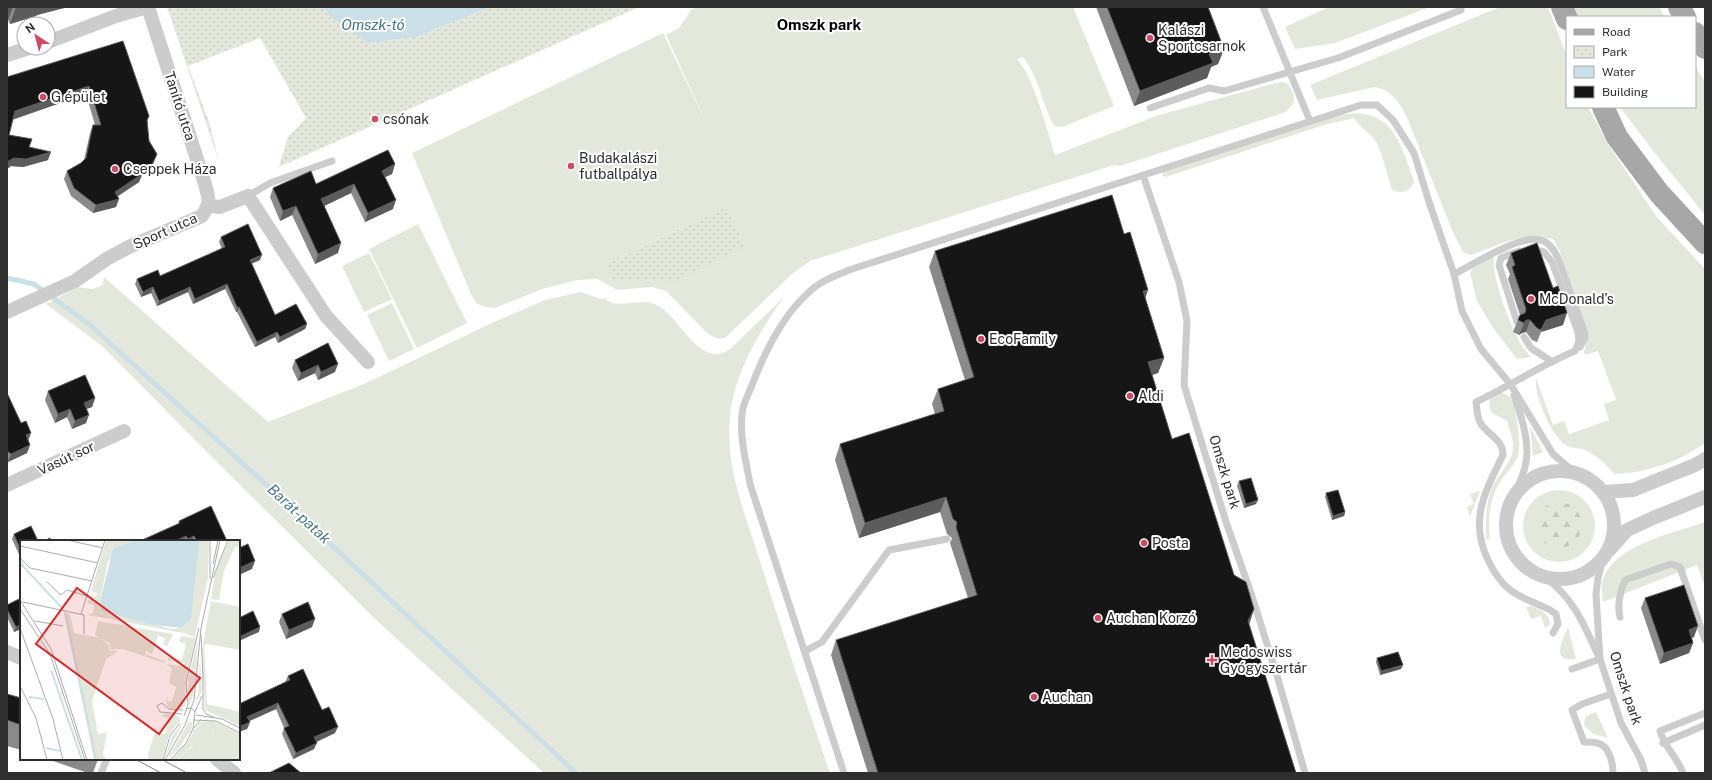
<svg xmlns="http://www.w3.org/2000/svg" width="1712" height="780" font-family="'Public Sans',sans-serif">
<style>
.grass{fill:#e4e8dc;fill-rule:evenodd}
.forest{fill:url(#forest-firs)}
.park{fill:url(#park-dots)}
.water{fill:#cbdfe6}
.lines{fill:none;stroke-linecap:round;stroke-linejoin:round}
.stream{stroke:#cbdfe6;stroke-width:5}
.service{stroke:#ccc;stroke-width:7}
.minor{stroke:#ccc;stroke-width:14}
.primary{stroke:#a7a7a7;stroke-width:22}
.tram{stroke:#848484;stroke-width:1}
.wall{fill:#8a8a8a}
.shaded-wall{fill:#5c5c5c}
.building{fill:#161616;stroke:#5c5c5c}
.poi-dot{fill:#cf4964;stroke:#fff;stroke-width:1.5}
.labels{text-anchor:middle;stroke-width:4;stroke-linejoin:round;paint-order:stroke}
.poi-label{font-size:14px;fill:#2f2f2f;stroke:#fff;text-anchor:start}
.street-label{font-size:14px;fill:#2f2f2f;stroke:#fff}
.water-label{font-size:15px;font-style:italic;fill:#477788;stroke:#fff}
.neighbourhood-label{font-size:15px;font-weight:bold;fill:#000;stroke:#fff}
.inset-river{fill:none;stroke:#cbdfe6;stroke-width:2}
.inset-road{fill:none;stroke:#acacac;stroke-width:1}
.view{fill:#d62828;fill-opacity:0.15;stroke:#d62828;stroke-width:2}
.inset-edge{fill:none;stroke:#2f2f2f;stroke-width:2}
</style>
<defs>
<pattern id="forest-firs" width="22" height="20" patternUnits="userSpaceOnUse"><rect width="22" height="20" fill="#e4e8dc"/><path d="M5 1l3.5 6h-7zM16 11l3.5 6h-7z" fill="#c4c7bd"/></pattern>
<pattern id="park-dots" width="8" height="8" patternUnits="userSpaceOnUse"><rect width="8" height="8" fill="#e4e8dc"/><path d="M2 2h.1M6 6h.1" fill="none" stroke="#c4c7bd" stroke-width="1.8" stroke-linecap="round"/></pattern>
</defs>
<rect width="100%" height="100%" fill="#fff"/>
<g class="grass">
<path d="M698 7H1073L1114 106 1062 127 1054 126C1042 103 1039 78 1023 57L1017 59C1035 79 1046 128 1055 155L1159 115 1276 83 1283 82 1288 84C1297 96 1296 106 1283 113L1120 166 1114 165 810 261 792 274 725 338C717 340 713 337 706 332L666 291 652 287 617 290 598 279 577 280 542 289 495 308 485 307 476 303 471 294 412 153 663 33 707 125 666 35 679 28 691 10ZM727 207 745 246 605 265V264Z"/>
<path d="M1329 7H1430L1335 43 1295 49 1285 27Z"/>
<path d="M1500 7H1548L1567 56V107H1588L1608 144 1656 216 1705 269V443C1679 462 1646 473 1614 474 1606 464 1595 453 1582 449 1578 448 1572 448 1567 446 1552 438 1533 394 1536 378L1553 425 1564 421 1569 434 1609 420 1604 404 1616 400 1598 351 1585 355 1584 352 1589 333 1560 252 1553 239 1534 236 1508 241 1471 255 1463 252 1452 230 1406 115 1396 99 1385 90 1375 87 1317 100 1310 85Z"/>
<path d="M1572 7H1659L1665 17H1576Z"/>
<path d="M1695 66 1705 82V215L1654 152 1620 107H1695Z"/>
<path d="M1358 113C1396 117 1401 147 1413 178L1414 183C1409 192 1401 194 1392 190 1388 177 1382 152 1376 142 1370 132 1360 128 1354 118L1324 125 1166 177 1163 176 1162 173 1165 171 1338 115Z"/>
<path d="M418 224 467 323 417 348 369 249Z"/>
<path d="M369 253 392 299 364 312 342 266Z"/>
<path d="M1494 256C1491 276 1508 318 1517 337 1520 344 1526 351 1531 357L1517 359 1493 328 1477 301 1470 273 1475 263Z"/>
<path d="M104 277 268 422 364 384 494 322 545 300 581 292 601 299 605 298C612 310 639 299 652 303 676 310 692 357 719 354 723 353 727 351 730 349L784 297C760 330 733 376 730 417 725 466 745 514 760 561 782 632 806 702 830 773H544L375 619 208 453 102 346 46 304 78 287 92 289 103 285Z"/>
<path d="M392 303 414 349 389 361 367 315Z"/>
<path d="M1502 392 1510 397 1514 403C1516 416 1522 444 1518 456 1515 464 1507 472 1502 479 1489 499 1488 516 1490 539L1486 540C1486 522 1485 503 1493 486 1499 474 1512 462 1513 448 1514 440 1509 429 1507 421L1492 413 1490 408 1489 401 1493 395Z"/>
<path d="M1530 426 1543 452 1533 456Z"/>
<circle cx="1559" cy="526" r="36"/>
<path d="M1480 491 1470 517 1467 507 1474 504 1470 494Z"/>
<path d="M1705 522V587L1697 565 1603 602C1603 597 1601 590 1602 584 1609 546 1674 533 1705 522Z"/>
<path d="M1531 606C1541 610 1550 614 1550 625L1545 628 1541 616 1531 619 1526 607Z"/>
<path d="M1568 627 1576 659C1550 663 1562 641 1568 627Z"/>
<path d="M1596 712 1608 738 1593 734 1584 725 1585 718 1590 714Z"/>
</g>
<circle class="forest" cx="1559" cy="525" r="23"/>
<g class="park">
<path d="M167 7H324L329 15 418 36 491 7H639L279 167 288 137 306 118 260 38 188 66 209 122 219 162Z"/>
<path d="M727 207 745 246 673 282 613 279 605 264Z"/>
</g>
<path class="water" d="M324 7H491L418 36 368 43 329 15Z"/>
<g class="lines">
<path class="stream" d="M7 278 34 284 90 325 280 497 576 773"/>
<g class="service">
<path d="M1263 7 1310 121"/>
<path d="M1150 108 1209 88 1224 91 1338 58 1461 10"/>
<path d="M1143 175 1179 282 1187 321 1184 385 1226 522 1252 596 1278 679 1305 773"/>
<path d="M248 196 270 183 332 161"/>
<path d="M1531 248 1544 252 1552 262 1578 332 1579 341 1575 351C1541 365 1510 386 1476 402 1477 409 1477 418 1481 424 1489 436 1503 439 1503 455 1485 492 1468 521 1489 562 1494 572 1500 582 1509 589 1521 599 1537 603 1550 610L1556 614 1558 624 1553 633"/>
<path d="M1454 274C1473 265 1520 234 1540 240 1550 242 1555 252 1559 260L1585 333V338L1580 347"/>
<path d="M1517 322 1499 265 1501 258 1519 251"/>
<path d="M1524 337 1531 348 1551 361"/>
<path d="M1514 395C1520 413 1527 433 1527 452 1527 466 1521 479 1516 492"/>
<path d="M1603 559 1598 578 1596 594 1600 659 1621 723 1641 760 1645 773"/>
<path d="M1546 578C1574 599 1584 625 1598 655"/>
<path d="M1620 617C1617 605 1620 592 1625 580L1671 564 1680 567 1705 640"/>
<path d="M805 651 822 642 889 550 947 539"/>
<path d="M1572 669 1600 659"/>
<path d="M1611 694 1582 704 1572 710 1584 742C1588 742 1593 742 1597 743 1609 745 1613 763 1613 773"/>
<path d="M1663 743 1705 725"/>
<path d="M101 773 107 759"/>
<path d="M844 773 750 484C746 460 738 433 743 408 745 400 749 393 752 385 765 352 782 316 809 292 820 281 835 276 849 270L1361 105H1377L1393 120 1414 153 1429 202 1454 274 1462 311 1481 349 1511 385 1553 454 1575 473"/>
<path d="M1683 773C1677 757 1665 748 1660 731L1705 713"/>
</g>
<g class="minor">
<path d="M48 42 116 16 147 7"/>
<path d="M7 55 29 48"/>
<path d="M209 206 220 207 248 196 326 316 368 362"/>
<path d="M7 312 75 281 108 258 131 246 202 216C211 202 209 200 205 184L148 7"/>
<circle cx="1560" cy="525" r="54"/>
<path d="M7 485 124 431"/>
<path d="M1603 492 1633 490 1695 465 1705 459"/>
<path d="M1610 549 1627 530 1653 518 1705 497"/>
<path d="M7 652 21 658"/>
<path d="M217 759 234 773"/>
</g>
<g class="primary">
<path d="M1562 7 1567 19"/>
<path d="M1679 7 1685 17"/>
<path d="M1695 33 1705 48"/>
<path d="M1603 107 1617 137 1659 193 1705 243"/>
</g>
<g class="tram">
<path d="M135 759 161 773"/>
<path d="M161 759 187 773"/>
</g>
</g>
<g class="wall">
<path d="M7 7H68L37 15 36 16 10 24 8 20 7 21Z"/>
<path d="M1096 7H1208L1224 49 1218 64 1211 67 1207 78 1134 106Z"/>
<path d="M123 41 149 116 147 121 149 141 154 162 148 174 142 175 139 182 118 196 116 207 93 213 71 196 64 179 67 171 81 163 84 160 90 133 93 125H95L86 94 13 119 9 135 29 147 48 160 23 167 11 166 7 169V77Z"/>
<path d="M395 164 392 174 385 177 393 209 365 222 351 193 324 206 338 253 315 264 292 215 280 221 270 197 273 188 316 184Z"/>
<path d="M221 237 260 260 251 264 275 315 307 324 305 329 278 343 275 337 255 347 237 312H236L225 289 193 304 188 292 157 306 151 293 141 297 135 284 137 279 160 276 222 249 219 242Z"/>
<path d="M935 251 1145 299 1164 358 1158 373 1152 375 1172 439 1234 575 1254 609 1249 624 1296 773H868L831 655 836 640 968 598 950 543 952 538 947 534 940 512 859 538 835 460 840 444 935 414 932 404 938 389 965 380 929 267Z"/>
<path d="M1511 253 1563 325 1541 332 1537 342 1532 340 1526 332 1522 333 1519 335 1513 332 1520 315 1508 279 1510 274 1506 265Z"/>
<path d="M328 343 335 372 318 380 315 373 298 381 292 368 295 360Z"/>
<path d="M48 391 95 398 92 407 86 409V423L72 429 67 417 55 423 45 400Z"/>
<path d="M7 393 30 445 27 453 8 462 7 461Z"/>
<path d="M1239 481 1256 504 1244 508 1237 486Z"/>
<path d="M1326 493 1345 512 1344 516 1332 520 1325 497Z"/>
<path d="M179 521 227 541H140L178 524Z"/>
<path d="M14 534 21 541V559L12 539Z"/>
<path d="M21 598V629L14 632 7 617V605Z"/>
<path d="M1645 598 1694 637 1692 638 1693 643 1689 653 1660 664 1641 608Z"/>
<path d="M282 614 312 627 286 639 279 622Z"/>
<path d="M1377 658 1401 669 1380 675 1376 662Z"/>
<path d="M288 676 322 710 335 733 316 742 314 749 293 759 282 734 284 728 276 709 249 721 250 722 247 729 239 704 285 682Z"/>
<path d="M7 694 21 698V750L7 746Z"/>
<path d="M47 759H98L93 773H88Z"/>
</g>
<g class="shaded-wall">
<path d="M7 7H13L8 20 7 21Z"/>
<path d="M16 7H68L37 15 36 16 10 24Z"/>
<path d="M1224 49 1218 64 1211 67 1207 78 1134 106 1140 91 1209 54Z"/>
<path d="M89 86 86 94 12 120 15 111Z"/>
<path d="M51 152 48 160 23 167 11 166 7 169V162L14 158Z"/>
<path d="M157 154 154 162 148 174 142 175 139 182 112 200 115 192 138 167Z"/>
<path d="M395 164 392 174 379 180 382 171Z"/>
<path d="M354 184 351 193 318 209 321 199Z"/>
<path d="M119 199 116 207 93 213 96 205Z"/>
<path d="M396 200 393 209 365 222 368 213Z"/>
<path d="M296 206 292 215 280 221 283 211Z"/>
<path d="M341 243 338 253 315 264 318 254Z"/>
<path d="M262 255 260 260 248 265 250 260Z"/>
<path d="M227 284 225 289 193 304 195 299Z"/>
<path d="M153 287 151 293 141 297 143 292Z"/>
<path d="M190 287 188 292 157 306 159 301Z"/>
<path d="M1148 290 1143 305V291Z"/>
<path d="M237 307H239L237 312H236Z"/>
<path d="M1567 313 1563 325 1541 332 1537 342 1546 320Z"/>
<path d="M1526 320H1530L1526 332 1522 333 1519 335 1524 323Z"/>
<path d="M307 324 305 329 278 343 280 337Z"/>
<path d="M277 332 275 337 255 347 257 342Z"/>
<path d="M1164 358 1158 373 1142 378 1148 362Z"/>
<path d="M338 364 335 372 318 380 321 372Z"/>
<path d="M318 365 315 373 298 381 301 373Z"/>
<path d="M95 398 92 407 81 411 84 403Z"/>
<path d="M70 409 67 417 55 423 58 414Z"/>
<path d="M89 415 86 423 72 429 75 421Z"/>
<path d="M31 433 28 441 26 435Z"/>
<path d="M30 445 27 453 8 462 11 454Z"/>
<path d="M946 497 940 512 859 538 865 523Z"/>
<path d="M1258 500 1256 504 1244 508 1246 504Z"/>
<path d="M1345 512 1344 516 1332 520 1333 516Z"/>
<path d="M186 536 184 541H175Z"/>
<path d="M194 536 192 541H187L188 539Z"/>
<path d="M255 561 252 569 239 575V568Z"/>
<path d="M1254 609 1249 625 1248 621Z"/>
<path d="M315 619 312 627 286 639 289 630Z"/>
<path d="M21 624V629L14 632 16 627Z"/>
<path d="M1698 626 1694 637 1685 640 1689 630Z"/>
<path d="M260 627 259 632 239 641V637Z"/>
<path d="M1693 643 1689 653 1660 664 1664 653Z"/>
<path d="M1403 665 1401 669 1380 675 1381 671Z"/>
<path d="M278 703 276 709 245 723 247 717Z"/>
<path d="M250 722 247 729 239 732V727Z"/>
<path d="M338 727 335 733 312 744 314 737Z"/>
<path d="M317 743 314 749 293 759 296 753Z"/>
</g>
<g class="building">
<path d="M1107 7H1208L1224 49 1209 54 1213 63 1140 91Z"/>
<path d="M123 41 149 116 147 120 149 141 157 154 151 166 138 167 142 174 115 192 119 199 96 205 74 188 67 171 81 163 86 158 93 125H101L89 86 15 111 9 135 32 139 29 147 51 152 26 159 14 158 7 162V77Z"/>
<path d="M388 150 395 164 382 171 396 200 368 213 354 184 321 199 341 243 318 254 296 206 283 211 273 188 311 171 316 184Z"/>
<path d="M1112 195 1124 234 1130 232 1148 290 1143 291 1164 358 1148 362 1172 439 1189 433 1234 575 1246 582 1254 609 1248 621 1296 773H878L836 640 977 595 956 527 957 522 953 519 946 497 865 523 840 444 944 411 938 389 974 377 935 251Z"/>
<path d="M248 224 262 255 250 260 275 315 296 304 307 324 280 337 277 332 257 342 239 307H237L227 284 195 299 190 287 159 301 153 287 143 292 137 279 158 270 160 276 225 247 221 237Z"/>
<path d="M1537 243 1553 288 1558 286 1567 313 1546 320 1541 330 1537 328 1530 320H1526L1524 323 1518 320 1520 315 1525 313 1526 309 1512 267 1515 265 1511 253Z"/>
<path d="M328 343 338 364 321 372 318 365 301 373 295 360Z"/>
<path d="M85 375 95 398 84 403 89 415 75 421 70 409 58 414 48 391Z"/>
<path d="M7 393 21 423 26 421 31 433 26 435 30 445 11 454 7 451Z"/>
<path d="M1251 478 1258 500 1246 504 1239 481Z"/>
<path d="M1338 490 1345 512 1333 516 1326 493Z"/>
<path d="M211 506 227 541H197L194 536 188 539 186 536 175 541H140L180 523 179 521Z"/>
<path d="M31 526 38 541H21V551L14 534Z"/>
<path d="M50 538 52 541H44Z"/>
<path d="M248 544 255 561 239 568V548Z"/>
<path d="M1684 585 1698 626 1689 630 1693 643 1664 653 1645 598Z"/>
<path d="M21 598V624L16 627 7 609V605Z"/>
<path d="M308 602 315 619 289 630 282 614Z"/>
<path d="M253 611 260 627 239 637V618Z"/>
<path d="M1398 652 1403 665 1381 671 1377 658Z"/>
<path d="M303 669 322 710 329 707 338 727 314 737 317 743 296 753 284 728 289 726 278 703 247 717 250 722 239 727V704L290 680 288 676Z"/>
<path d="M7 694 21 698V725L7 720Z"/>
<path d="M289 763 301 773H269Z"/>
</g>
<g class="poi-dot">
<circle cx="1150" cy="38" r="4"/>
<circle cx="43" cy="97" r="4"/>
<circle cx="375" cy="119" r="4"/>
<circle cx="571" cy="166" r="4"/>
<circle cx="115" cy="169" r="4"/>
<circle cx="1531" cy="299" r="4"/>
<circle cx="981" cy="339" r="4"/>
<circle cx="1130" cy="396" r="4"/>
<circle cx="1144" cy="543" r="4"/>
<circle cx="1098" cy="618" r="4"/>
<path d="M1210 654h4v4h4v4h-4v4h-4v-4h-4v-4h4z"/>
<circle cx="1034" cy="697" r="4"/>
</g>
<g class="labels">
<g class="poi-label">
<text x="1158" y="35">Kalászi<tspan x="1158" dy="16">Sportcsarnok</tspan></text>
<text x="51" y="102">G épület</text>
<text x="383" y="124">csónak</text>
<text x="579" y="163">Budakalászi<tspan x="579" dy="16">futballpálya</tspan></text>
<text x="123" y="174">Cseppek Háza</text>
<text x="1539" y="304">McDonald's</text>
<text x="989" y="344">EcoFamily</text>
<text x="1138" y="401">Aldi</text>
<text x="1152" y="548">Posta</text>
<text x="1106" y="623">Auchan Korzó</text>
<text x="1220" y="657">Medoswiss<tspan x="1220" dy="16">Gyógyszertár</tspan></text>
<text x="1042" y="702">Auchan</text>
</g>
<g class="street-label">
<text transform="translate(180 106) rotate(72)" y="5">Tanító utca</text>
<text transform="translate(165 231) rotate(-24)" y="5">Sport utca</text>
<text transform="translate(66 458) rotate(-25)" y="5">Vasút sor</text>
<text transform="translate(1225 472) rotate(73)" y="5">Omszk park</text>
<text transform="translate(1626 688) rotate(72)" y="5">Omszk park</text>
</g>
<g class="water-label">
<text x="373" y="30">Omszk-tó</text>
<text transform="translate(299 514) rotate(43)" y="5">Barát-patak</text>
</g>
<g class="neighbourhood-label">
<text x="819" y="30">Omszk park</text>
</g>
</g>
<g transform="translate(20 540)">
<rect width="220" height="220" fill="#fff"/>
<path d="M209 0H220V6L215 7 204 31 199 60 191 59 195 34ZM191 61 220 67V110L187 104 184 105 187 164 220 172V186L185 170 182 110ZM44 73 50 74 54 93 80 98 88 104 90 111H98L86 119 72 161 78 194 87 192 83 214 86 220H74ZM78 81 153 94 147 106 143 105 145 98 138 96 132 114 126 111 125 114 144 121 145 123 102 109 91 110 89 103 75 95ZM161 96 176 98 165 143V165L161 169H154L148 167 146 161 148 156 147 162 152 161 156 147 149 143 152 128 146 124 165 127 163 123 148 120V117L162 120 166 104 159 102ZM178 99 174 153 169 166 168 141ZM180 116 182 150 175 167 178 153ZM147 173 157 176 160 178 159 182 149 195 142 220H129L128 214 135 192 145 194 149 178 141 176ZM164 181 160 189 145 218 152 196ZM194 181 220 194V220H167L172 217 167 214 173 205 179 209 181 205H195V199L205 195 209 197 207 191 204 195 194 196 193 190 182 182 172 205 157 220H151L168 201 180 182ZM169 182H172V188L158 209 147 220Z" fill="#e4e8dc"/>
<path d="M182 182 195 184 193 192 194 196 197 189 200 195 209 190 215 194 209 195V198L205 196 202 200 195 199V201H203L195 205H182L177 211 173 205 169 209 171 212 167 213 172 217 167 220H157L172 205ZM141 194H144L136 220H132L138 211 136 206Z" fill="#e4e8dc"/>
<path d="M86 0H116L88 21 80 61 81 71 152 89 161 88 170 79 177 0H189L188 38 175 97 163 93 68 75 73 73 74 65 67 63 64 71 70 55 76 57 77 53 71 51Z" fill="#e4e8dc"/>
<path d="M116 0H177L179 3 171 79 161 88 134 85 81 71 80 62 93 9Z" fill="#cbdfe6"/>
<path class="inset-river" d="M0 23 43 69M45 72 76 220M31 130 62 220M9 159 10 157 24 159M26 208 40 211"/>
<path class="inset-road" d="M47 0 83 8M190 0V39M0 6 78 23M0 18 10 28 72 41M193 24 198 0M193 38 208 0M27 42 41 55 47 50 67 56M0 60 31 109 67 220M3 62 64 75V94M0 69 30 114 65 220M61 74 85 0M15 81 43 86M0 88 33 179 43 220M181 94 183 138M183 137V169L186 174 194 177M0 146 16 178 27 220M175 172 182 156M162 174 140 172 137 166 142 163 149 169 163 170M176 175 202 179 220 188M164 176 168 164 166 143 179 88M173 180 196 181 220 193M173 189 181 179M143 220 150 196 160 183M145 220 165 185 174 160 181 88 200 0M150 220 166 203 173 189 175 172 171 168 166 169"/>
<path class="view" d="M57 48 180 138 139 194 16 104Z"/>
<rect width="220" height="220" class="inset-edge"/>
</g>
<rect width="1712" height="780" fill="none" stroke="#2f2f2f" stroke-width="16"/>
<rect x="1566" y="16" width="130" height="92" fill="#ffffff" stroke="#acacac"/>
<rect x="1574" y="29" width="20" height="6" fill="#a7a7a7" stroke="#acacac"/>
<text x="1602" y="36" font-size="12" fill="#2f2f2f">Road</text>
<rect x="1574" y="46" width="20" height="12" fill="url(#park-dots)" stroke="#acacac"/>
<text x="1602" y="56" font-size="12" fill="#2f2f2f">Park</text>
<rect x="1574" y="66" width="20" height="12" fill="#cbdfe6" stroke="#acacac"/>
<text x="1602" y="76" font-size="12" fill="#2f2f2f">Water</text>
<rect x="1574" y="86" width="20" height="12" fill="#161616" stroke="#acacac"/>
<text x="1602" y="96" font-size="12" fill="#2f2f2f">Building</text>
<g transform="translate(36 36) rotate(324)"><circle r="19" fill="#ffffff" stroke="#acacac"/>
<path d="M0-3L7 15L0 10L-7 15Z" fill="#cf4964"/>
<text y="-6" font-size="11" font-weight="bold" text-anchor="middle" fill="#2f2f2f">N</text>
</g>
</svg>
